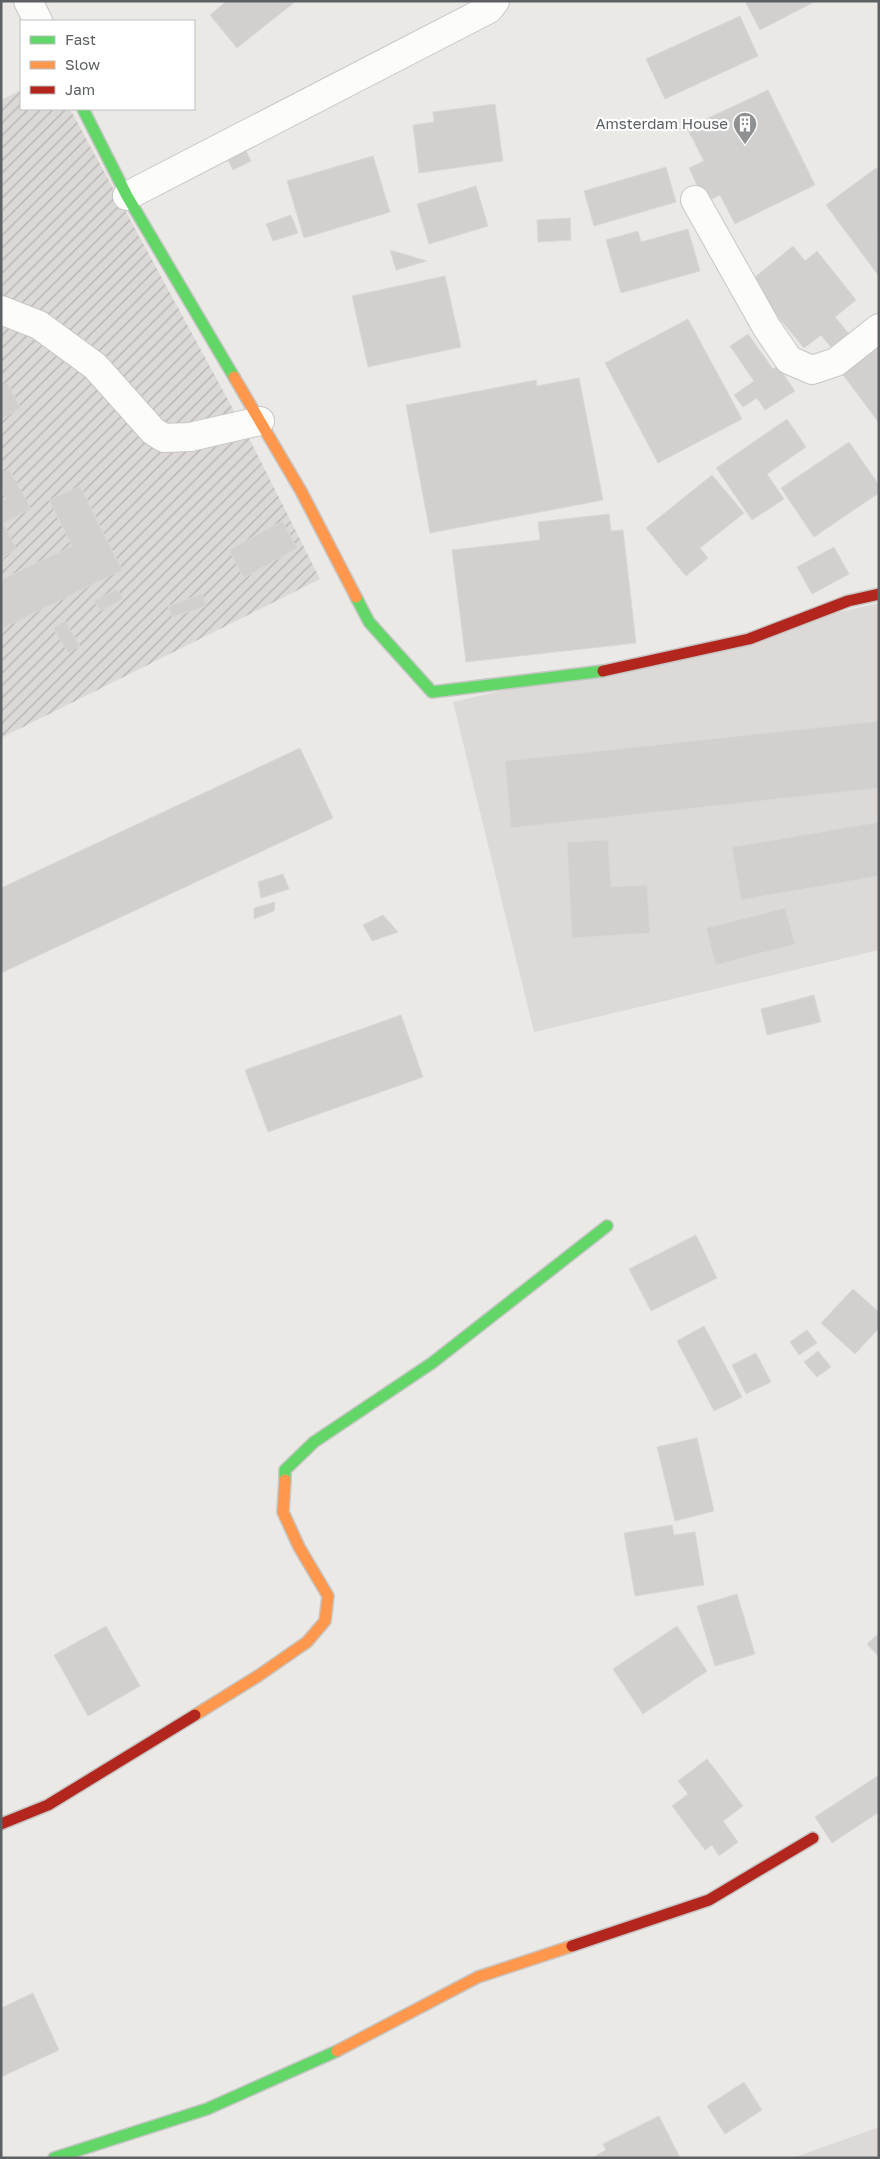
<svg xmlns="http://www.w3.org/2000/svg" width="880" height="2159" font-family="'Golos Text',sans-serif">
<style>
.industrial{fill:url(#industrial-furrows)}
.education{fill:#dcd9d6}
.building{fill:#d2d0cf;stroke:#dad8d6}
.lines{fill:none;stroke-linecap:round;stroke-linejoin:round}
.street-casing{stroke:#c7c7c6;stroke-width:30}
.fast-casing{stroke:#c5c6c5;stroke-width:14}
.slow-casing{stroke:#c5c6c5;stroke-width:14}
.jam-casing{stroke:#c5c6c5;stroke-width:14}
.street{stroke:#fcfcfb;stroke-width:28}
.fast{stroke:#63d668;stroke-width:11}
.slow{stroke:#ff974d;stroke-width:11}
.jam{stroke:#b3261e;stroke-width:11}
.labels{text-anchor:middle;stroke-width:4.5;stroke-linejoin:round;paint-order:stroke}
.poi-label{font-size:15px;fill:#5c6063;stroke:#fff;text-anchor:end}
</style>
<defs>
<pattern id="industrial-furrows" width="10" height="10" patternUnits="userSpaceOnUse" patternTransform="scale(1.25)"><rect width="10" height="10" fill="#dbd8d6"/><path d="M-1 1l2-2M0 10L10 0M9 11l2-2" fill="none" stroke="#b5b3b1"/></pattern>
</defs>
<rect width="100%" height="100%" fill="#ebe9e6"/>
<path class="industrial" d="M21 90V109H70L252 444 320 579 1 738V100Z"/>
<g class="education">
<path d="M879 603V950L534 1032 453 702Z"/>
<path d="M879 2127V2158H793Z"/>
</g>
<g class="building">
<path d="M227 1H296L237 48 210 15Z"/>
<path d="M745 1H816L760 30Z"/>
<path d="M740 16 758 56 665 99 646 59Z"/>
<path d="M768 90 815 185 735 224 720 195 705 202 689 168 704 161 687 128Z"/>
<path d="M495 104 503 161 419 173 413 125 434 122 433 112Z"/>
<path d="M241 141 251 161 233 170 223 150Z"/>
<path d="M373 156 390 212 304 238 287 181Z"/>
<path d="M666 167 676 202 594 226 584 191Z"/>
<path d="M876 168 879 172 878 275 826 205Z"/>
<path d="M476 186 488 226 429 244 417 204Z"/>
<path d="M291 215 298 233 273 241 266 224Z"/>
<path d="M570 218 571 240 538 242 537 220Z"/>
<path d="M688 229 700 271 621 293 606 240 638 231 641 242Z"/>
<path d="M793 246 805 261 817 251 856 300 835 317 851 336 833 350 821 335 804 348 749 282Z"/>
<path d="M390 250 427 261 396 270Z"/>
<path d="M445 276 461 347 368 367 352 296Z"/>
<path d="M688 319 742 419 658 463 605 363Z"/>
<path d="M748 334 773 369 778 366 795 391 765 410 757 398 743 407 734 395 754 381 730 346Z"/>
<path d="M879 344V423L841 372Z"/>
<path d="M579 378 603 500 430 533 406 405 536 380 537 386Z"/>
<path d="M7 383 21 408 1 419V386Z"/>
<path d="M787 419 806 447 767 474 784 499 752 520 716 468Z"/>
<path d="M849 442 879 485V493L814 537 781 488Z"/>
<path d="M9 469 31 509 3 523 16 549 3 557 4 559 1 560V501L6 499 1 491V473Z"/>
<path d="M712 475 744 513 700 548 708 558 686 576 646 528Z"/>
<path d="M80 486 122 570 1 629V580L72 546 49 500Z"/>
<path d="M609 514 611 531 623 530 636 643 466 662 452 550 540 540 538 522Z"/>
<path d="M282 521 297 548 244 578 229 550Z"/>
<path d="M834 547 849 574 812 594 797 567Z"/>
<path d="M117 589 123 599 100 611 94 601Z"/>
<path d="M202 594 206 606 172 617 168 606Z"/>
<path d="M65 621 80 646 68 653 53 628Z"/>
<path d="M879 721V788L511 828 505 761Z"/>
<path d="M300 748 333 818 1 973V888Z"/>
<path d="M879 822V876L741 900 732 847Z"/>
<path d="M608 840 611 887 647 885 650 933 572 938 567 842Z"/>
<path d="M283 874 289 889 261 898 258 882Z"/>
<path d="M275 902 274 911 254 919V908Z"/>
<path d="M785 908 795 944 716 965 706 928Z"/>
<path d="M383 915 398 932 372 941 363 925Z"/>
<path d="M814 995 821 1022 767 1035 761 1009Z"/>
<path d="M401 1015 423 1077 268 1132 245 1070Z"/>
<path d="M696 1235 717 1278 651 1311 629 1269Z"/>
<path d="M853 1289 879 1312V1328L855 1354 821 1323Z"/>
<path d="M704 1326 742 1397 714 1411 677 1341Z"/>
<path d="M807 1330 817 1343 799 1355 790 1342Z"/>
<path d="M818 1351 831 1367 817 1377 804 1362Z"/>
<path d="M756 1353 771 1382 746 1394 732 1365Z"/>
<path d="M697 1438 714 1511 675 1521 657 1447Z"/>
<path d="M672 1525 674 1535 695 1532 704 1585 635 1596 624 1533Z"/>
<path d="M737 1594 755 1654 715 1666 697 1606Z"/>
<path d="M106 1626 140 1686 88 1716 54 1655Z"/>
<path d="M677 1626 707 1671 643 1714 613 1669Z"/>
<path d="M879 1633V1657L867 1644Z"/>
<path d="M707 1759 743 1806 723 1821 738 1842 719 1856 712 1845 705 1850 672 1806 688 1794 678 1781Z"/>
<path d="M879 1775V1812L832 1843 815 1817Z"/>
<path d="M33 1993 59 2050 1 2077V2008Z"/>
<path d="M744 2082 762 2110 725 2134 707 2106Z"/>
<path d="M659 2116 680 2158H592L606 2150 603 2144Z"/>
</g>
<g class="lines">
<defs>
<g id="street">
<path d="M28 1 38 21"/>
<path d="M127 196 489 9 495 1"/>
<path d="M695 200 767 328 789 360 812 370 836 362 879 328"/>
<path d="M1 310 39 325 95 366 153 431 164 438 190 437 260 421"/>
</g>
<g id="fast">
<path d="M83 109 127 196 234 377"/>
<path d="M356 597 369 622 432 692 603 671"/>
<path d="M285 1480V1470L314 1442 432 1363 607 1226"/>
<path d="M54 2158 207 2109 337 2051"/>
</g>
<g id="slow">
<path d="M234 377 301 491 356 597"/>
<path d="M195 1715 258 1676 307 1642 325 1621 328 1596 299 1547 283 1512 285 1480"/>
<path d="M337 2051 478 1977 572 1946"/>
</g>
<g id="jam">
<path d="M603 671 749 639 848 601 879 594"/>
<path d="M1 1824 48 1805 195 1715"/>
<path d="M572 1946 709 1900 813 1838"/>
</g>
</defs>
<use href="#street" class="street-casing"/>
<use href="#fast" class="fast-casing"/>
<use href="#slow" class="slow-casing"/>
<use href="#jam" class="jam-casing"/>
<use href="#street" class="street"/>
<use href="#fast" class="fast"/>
<use href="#slow" class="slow"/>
<use href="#jam" class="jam"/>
</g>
<defs>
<symbol id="building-pin" viewBox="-11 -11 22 30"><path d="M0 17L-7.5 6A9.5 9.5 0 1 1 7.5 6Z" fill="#8e9091" stroke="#fff"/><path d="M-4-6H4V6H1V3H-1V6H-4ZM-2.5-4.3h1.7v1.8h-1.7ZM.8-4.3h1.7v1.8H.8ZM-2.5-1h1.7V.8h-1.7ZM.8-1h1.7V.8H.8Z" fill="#fff"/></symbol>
</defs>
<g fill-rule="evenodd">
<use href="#building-pin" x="731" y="110" width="28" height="38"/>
</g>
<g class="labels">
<g class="poi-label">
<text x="728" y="129">Amsterdam House</text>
</g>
</g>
<rect width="880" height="2159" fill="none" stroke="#5c6063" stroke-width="5"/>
<rect x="20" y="20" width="175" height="90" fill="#ffffff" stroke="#bebfc1"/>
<rect x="30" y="36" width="25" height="8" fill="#63d668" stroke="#bebfc1"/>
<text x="65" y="45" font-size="15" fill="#5c6063">Fast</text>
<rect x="30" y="61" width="25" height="8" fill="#ff974d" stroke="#bebfc1"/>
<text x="65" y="70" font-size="15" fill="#5c6063">Slow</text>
<rect x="30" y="86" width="25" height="8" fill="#b3261e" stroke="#bebfc1"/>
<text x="65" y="95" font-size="15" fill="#5c6063">Jam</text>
</svg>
